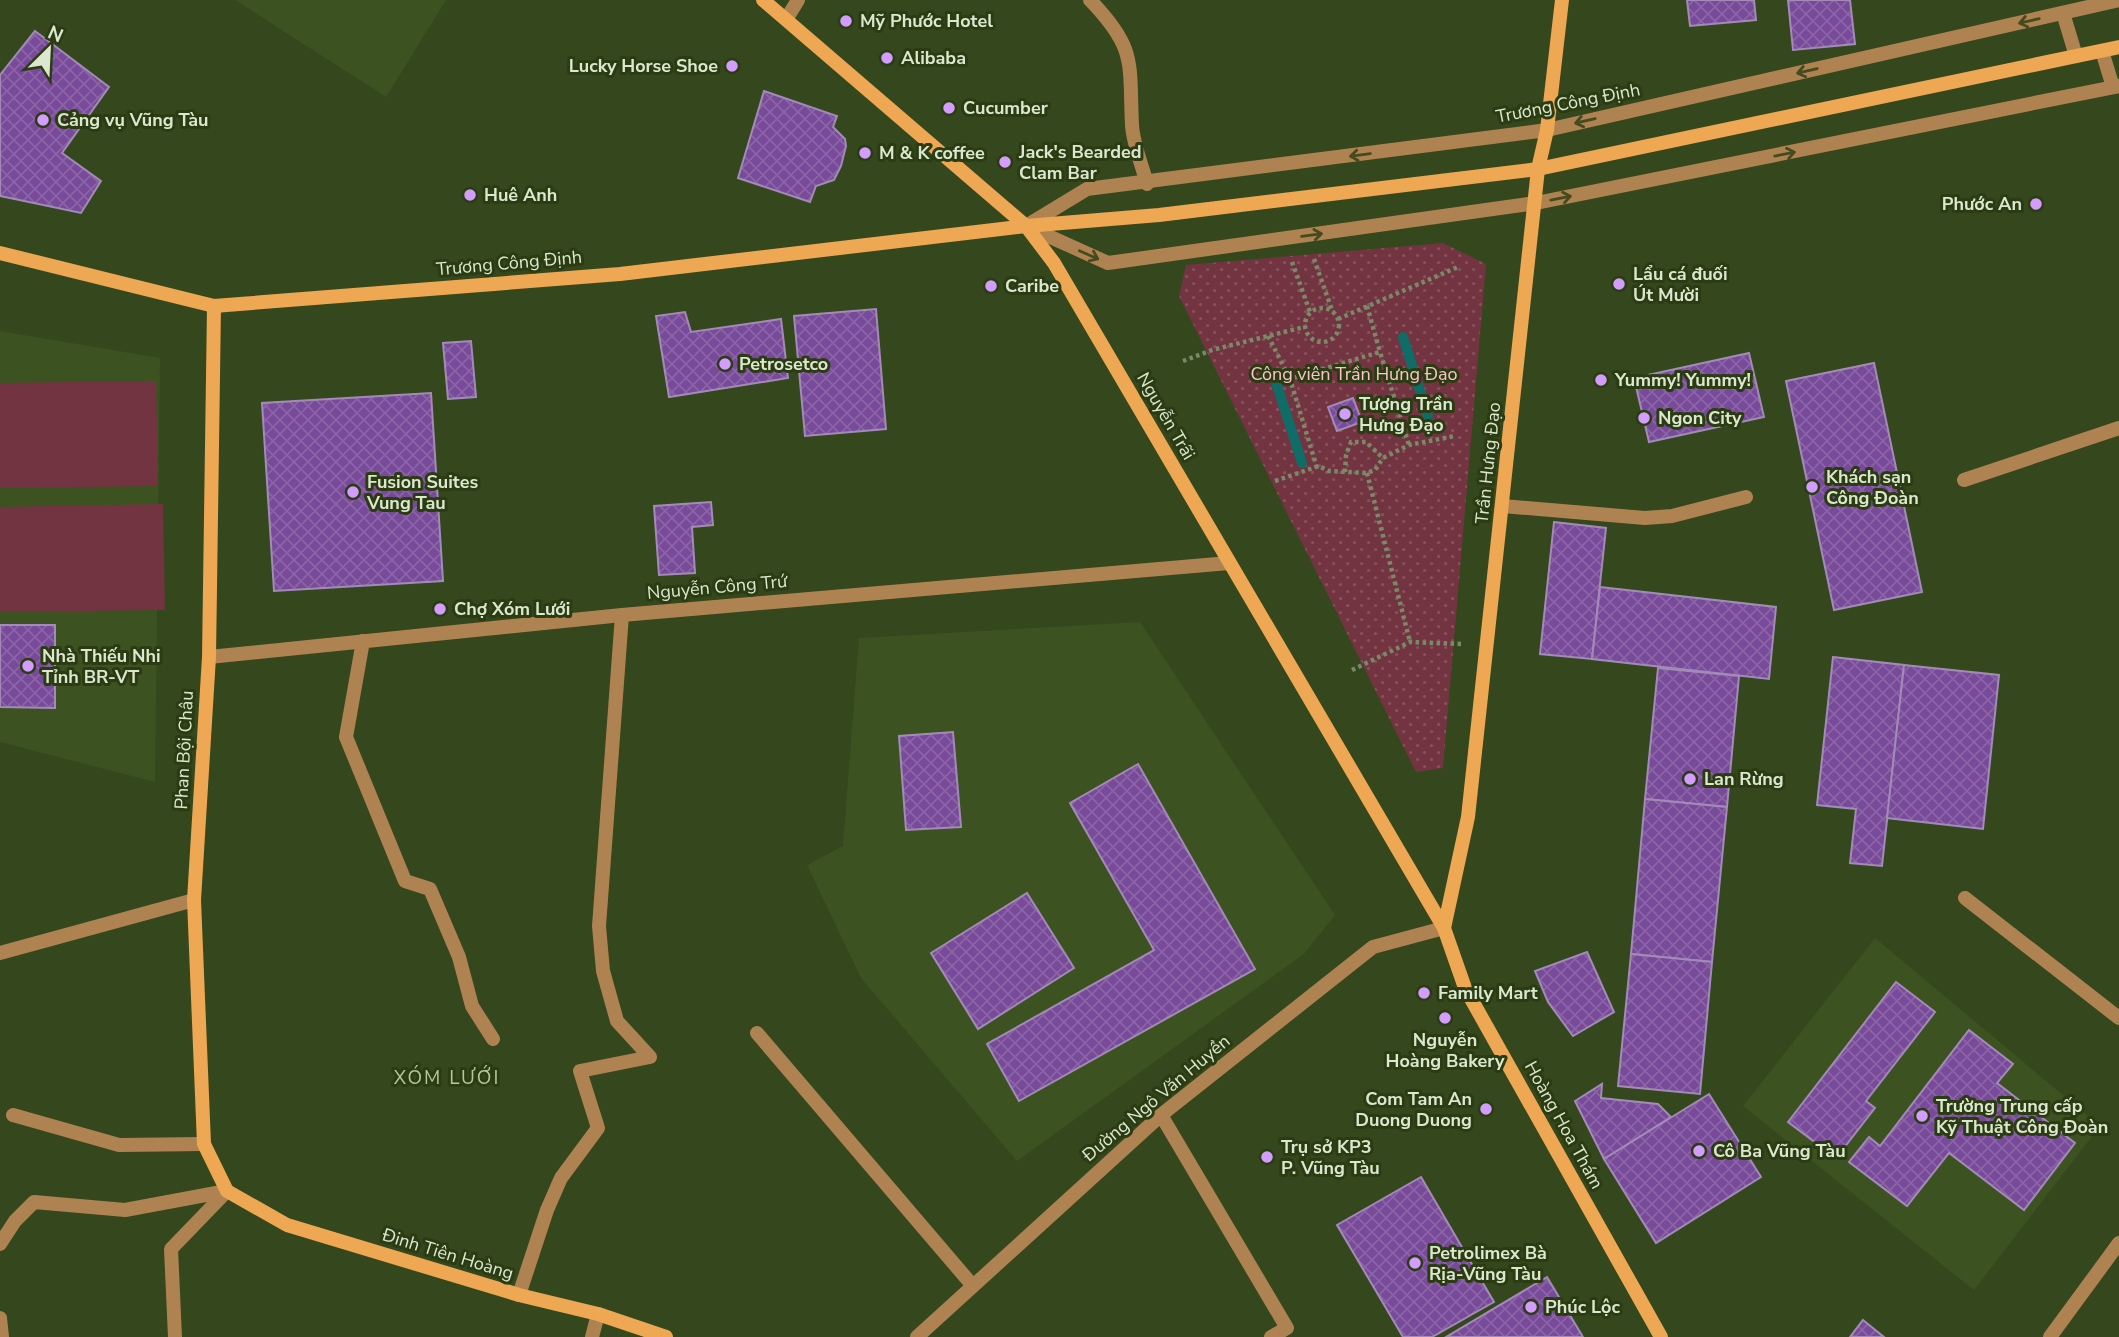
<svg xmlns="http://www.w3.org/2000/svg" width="2119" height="1337" font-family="'Nunito Sans',sans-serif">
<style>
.built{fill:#3d5221}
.green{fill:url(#green-dots)}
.pitch{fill:#733441}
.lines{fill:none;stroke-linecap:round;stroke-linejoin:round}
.stream{stroke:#106c67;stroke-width:10}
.building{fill:url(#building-cross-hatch);stroke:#a28bb6;stroke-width:2}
.path{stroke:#7a8a68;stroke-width:4.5;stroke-dasharray:3.5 3.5;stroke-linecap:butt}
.service{stroke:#af8351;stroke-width:14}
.minor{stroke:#af8351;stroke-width:14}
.tertiary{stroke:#af8351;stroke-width:14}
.secondary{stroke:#eea752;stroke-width:14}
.oneway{stroke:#454a1f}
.poi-dot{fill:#d29dfd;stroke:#2b3c12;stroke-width:2.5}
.labels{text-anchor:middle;stroke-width:6;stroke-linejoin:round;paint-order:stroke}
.poi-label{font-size:18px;font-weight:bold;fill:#dbe7cf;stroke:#2b3c12;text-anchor:start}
.street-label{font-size:18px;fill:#dbe7cf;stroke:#2b3c12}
.park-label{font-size:18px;fill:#fbc3cb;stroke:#2b3c12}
.neighbourhood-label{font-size:19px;letter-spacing:2px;fill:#b1c899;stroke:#2b3c12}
</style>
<defs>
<pattern id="green-dots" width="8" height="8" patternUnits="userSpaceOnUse" patternTransform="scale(1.75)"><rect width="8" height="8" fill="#733441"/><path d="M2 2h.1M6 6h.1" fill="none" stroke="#86515b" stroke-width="1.8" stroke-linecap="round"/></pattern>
<pattern id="building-cross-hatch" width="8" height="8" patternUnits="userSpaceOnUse" patternTransform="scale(1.75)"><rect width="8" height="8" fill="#784a9a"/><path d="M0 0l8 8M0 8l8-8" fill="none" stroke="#8b64a7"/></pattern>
</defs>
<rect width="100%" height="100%" fill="#35471d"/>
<g class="built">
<path d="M235 0H446L386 97Z"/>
<path d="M0 331 160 358 155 782 0 742Z"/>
<path d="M1140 622 1335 915 1304 954 1017 1161 861 978 807 865 843 846 859 638Z"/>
<path d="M1875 938 2100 1126 1974 1290 1743 1106Z"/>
</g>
<path class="green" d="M1443 243 1486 264 1443 768 1416 772 1179 296 1186 265Z"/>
<g class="pitch">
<path d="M156 381 158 486 0 488V383Z"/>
<path d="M163 504 165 610 0 612V507Z"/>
</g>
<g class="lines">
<g class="stream">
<path d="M1403 337 1428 416"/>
<path d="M1275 379 1302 463"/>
</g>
</g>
<g class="building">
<path d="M1687 0H1754L1756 20 1690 26Z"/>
<path d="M1788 0H1850L1855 44 1793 50Z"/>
<path d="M35 31 109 87 62 153 101 181 81 213 0 196V75Z"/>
<path d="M764 91 837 116 833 127 845 139 846 146 841 166 834 180 816 186 810 202 738 178Z"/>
<path d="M876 309 886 429 805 436 794 316Z"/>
<path d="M685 312 691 332 781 319 788 378 669 397 656 316Z"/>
<path d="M471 341 476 397 448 399 443 343Z"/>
<path d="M1749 353 1764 417 1649 442 1634 378Z"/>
<path d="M1874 363 1922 592 1834 610 1786 381Z"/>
<path d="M431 393 443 581 274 591 262 403Z"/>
<path d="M1353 398 1362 422 1337 431 1328 407Z"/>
<path d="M711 502 713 525 692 527 695 573 659 575 654 506Z"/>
<path d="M1554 522 1606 528 1592 659 1540 654Z"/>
<path d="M1600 587 1776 607 1769 679 1592 659Z"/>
<path d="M0 625H55V708L0 707Z"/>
<path d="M1833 657 1904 665 1882 866 1850 863 1856 809 1817 805Z"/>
<path d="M1904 665 1999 675 1983 829 1887 818Z"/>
<path d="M1658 668 1739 676 1727 807 1645 799Z"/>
<path d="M953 732 961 827 906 830 899 736Z"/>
<path d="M1138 764 1255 969 1019 1101 987 1044 1154 950 1070 803Z"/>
<path d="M1645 799 1727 807 1712 962 1631 954Z"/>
<path d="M1027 893 1074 968 978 1029 931 953Z"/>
<path d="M1587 952 1614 1012 1573 1036 1548 1002 1535 971Z"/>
<path d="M1631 954 1712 962 1700 1094 1618 1086Z"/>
<path d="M1896 982 1935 1012 1866 1101 1875 1108 1836 1158 1788 1122Z"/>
<path d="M1969 1030 2013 1064 1997 1083 2075 1143 2024 1210 1949 1153 1907 1206 1849 1162 1869 1137 1880 1146Z"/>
<path d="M1602 1084 1601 1098 1658 1104 1671 1117 1604 1159 1575 1101Z"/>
<path d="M1709 1094 1761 1177 1656 1243 1604 1159Z"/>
<path d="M1421 1177 1494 1302 1432 1337H1403L1337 1225Z"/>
<path d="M1547 1277 1583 1337H1446Z"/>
<path d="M1863 1320 1884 1337H1850Z"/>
</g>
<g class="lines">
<g class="path">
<path d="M1314 259 1332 310"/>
<path d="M1292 262 1310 312"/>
<path d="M1367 306 1380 352"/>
<circle cx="1322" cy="325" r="17"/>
<path d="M1338 319 1458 267"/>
<path d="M1268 336 1290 379"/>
<path d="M1183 361 1212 350 1304 327"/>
<path d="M1317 468 1290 379 1380 352 1409 445"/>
<path d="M1345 472 1346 455 1351 442H1366L1383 458"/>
<path d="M1367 473 1410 642"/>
<path d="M1275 481 1319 466 1329 471 1367 473 1375 470 1383 458 1409 445 1455 436"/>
<path d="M1352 670 1410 642 1461 644"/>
</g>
<g class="service">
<path d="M1090 0C1137 49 1129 62 1132 125 1133 144 1142 165 1147 184"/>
<path d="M787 18 798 0"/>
<path d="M1964 480 2119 428"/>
<path d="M363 641 346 737 405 881 430 889 459 957 472 1006 493 1039"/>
<path d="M209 657 622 615 1229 563"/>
<path d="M0 953 194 900"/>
<path d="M757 1033 973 1286"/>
<path d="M13 1115 119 1145 204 1144"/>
<path d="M1161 1115 1287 1328 1271 1337"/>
<path d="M0 1244 15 1221 34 1202 125 1210 227 1191"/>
<path d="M519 1295 547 1210 561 1178 598 1128 580 1071 650 1057 617 1021 603 971 599 926 622 615"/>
<path d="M0 1318 2 1337"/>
<path d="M175 1337 171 1249 227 1191"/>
<path d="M592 1337 598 1314"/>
</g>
<g class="minor">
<path d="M2063 13 2076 56"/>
<path d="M2102 51 2113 87"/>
<path d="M1026 226 1087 189 1547 130 2119 0"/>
<path d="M1026 226 1108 263 1536 203 2119 86"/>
<path d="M1502 506 1645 518 1672 516 1746 497"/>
<path d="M1965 898 2119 1018"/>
<path d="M917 1337 1161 1115 1373 947 1444 928"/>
</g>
<path class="tertiary" d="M2050 1337 2119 1243"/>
<g class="secondary">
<path d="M763 0 1026 226 1054 263 1444 928 1465 988 1661 1337"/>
<path d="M0 253 214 306 620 274 1026 226 1159 215 1538 169 2119 47"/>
<path d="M214 306 209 657 194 900 204 1144 227 1191 287 1225 519 1295 598 1314 666 1337"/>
<path d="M1444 928 1468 817 1538 169 1547 130 1562 0"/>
</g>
</g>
<defs><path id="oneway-shaft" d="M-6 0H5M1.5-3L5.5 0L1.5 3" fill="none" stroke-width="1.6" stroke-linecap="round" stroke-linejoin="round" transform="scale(1.75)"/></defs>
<g class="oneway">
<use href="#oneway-shaft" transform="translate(2029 21) rotate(167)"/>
<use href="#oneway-shaft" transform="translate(1807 71) rotate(167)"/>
<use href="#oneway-shaft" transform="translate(1585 121) rotate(167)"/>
<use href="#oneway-shaft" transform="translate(1785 154) rotate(-11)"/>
<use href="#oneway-shaft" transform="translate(1360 155) rotate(172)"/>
<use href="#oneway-shaft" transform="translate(1561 198) rotate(-11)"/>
<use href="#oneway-shaft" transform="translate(1312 235) rotate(-8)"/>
<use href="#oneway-shaft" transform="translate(1089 255) rotate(24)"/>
</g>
<g class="poi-dot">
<circle cx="846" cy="21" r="7"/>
<circle cx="887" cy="58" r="7"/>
<circle cx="732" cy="66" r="7"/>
<circle cx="949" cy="108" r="7"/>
<circle cx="43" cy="120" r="7"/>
<circle cx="865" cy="153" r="7"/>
<circle cx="1005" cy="162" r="7"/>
<circle cx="470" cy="195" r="7"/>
<circle cx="2036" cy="204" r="7"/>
<circle cx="1619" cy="284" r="7"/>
<circle cx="991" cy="286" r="7"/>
<circle cx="725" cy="364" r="7"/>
<circle cx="1601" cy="380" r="7"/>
<circle cx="1345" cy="414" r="7"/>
<circle cx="1644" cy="418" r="7"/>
<circle cx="1812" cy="487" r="7"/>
<circle cx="353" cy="492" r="7"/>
<circle cx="440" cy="609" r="7"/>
<circle cx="28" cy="666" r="7"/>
<circle cx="1690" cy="779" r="7"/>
<circle cx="1424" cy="993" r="7"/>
<circle cx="1445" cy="1018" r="7"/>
<circle cx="1486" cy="1109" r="7"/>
<circle cx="1922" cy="1116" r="7"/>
<circle cx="1699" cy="1151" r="7"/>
<circle cx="1267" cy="1157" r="7"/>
<circle cx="1415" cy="1263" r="7"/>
<circle cx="1531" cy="1307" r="7"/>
</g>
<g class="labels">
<g class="poi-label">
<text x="860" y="27">Mỹ Phước Hotel</text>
<text x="901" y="64">Alibaba</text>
<text x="718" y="72" text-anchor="end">Lucky Horse Shoe</text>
<text x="963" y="114">Cucumber</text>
<text x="57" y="126">Cảng vụ Vũng Tàu</text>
<text x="1019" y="158">Jack's Bearded<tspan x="1019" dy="21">Clam Bar</tspan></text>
<text x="879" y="159">M &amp; K coffee</text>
<text x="484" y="201">Huê Anh</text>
<text x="2022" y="210" text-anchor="end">Phước An</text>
<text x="1633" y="280">Lẩu cá đuối<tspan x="1633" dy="21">Út Mười</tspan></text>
<text x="1005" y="292">Caribe</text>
<text x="739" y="370">Petrosetco</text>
<text x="1615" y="386">Yummy! Yummy!</text>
<text x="1359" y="410">Tượng Trần<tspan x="1359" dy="21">Hưng Đạo</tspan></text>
<text x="1658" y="424">Ngon City</text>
<text x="1826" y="483">Khách sạn<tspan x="1826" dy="21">Công Đoàn</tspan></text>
<text x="367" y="488">Fusion Suites<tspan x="367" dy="21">Vung Tau</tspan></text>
<text x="454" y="615">Chợ Xóm Lưới</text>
<text x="42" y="662">Nhà Thiếu Nhi<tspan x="42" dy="21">Tỉnh BR-VT</tspan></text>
<text x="1704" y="785">Lan Rừng</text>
<text x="1438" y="999">Family Mart</text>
<text x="1445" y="1046" text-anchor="middle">Nguyễn<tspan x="1445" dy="21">Hoàng Bakery</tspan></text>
<text x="1472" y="1105" text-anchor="end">Com Tam An<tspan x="1472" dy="21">Duong Duong</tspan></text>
<text x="1936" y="1112">Trường Trung cấp<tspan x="1936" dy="21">Kỹ Thuật Công Đoàn</tspan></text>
<text x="1281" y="1153">Trụ sở KP3<tspan x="1281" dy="21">P. Vũng Tàu</tspan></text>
<text x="1713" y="1157">Cô Ba Vũng Tàu</text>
<text x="1429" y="1259">Petrolimex Bà<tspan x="1429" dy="21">Rịa-Vũng Tàu</tspan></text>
<text x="1545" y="1313">Phúc Lộc</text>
</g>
<g class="street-label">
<text transform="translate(1568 103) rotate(-11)" y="6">Trương Công Định</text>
<text transform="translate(509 263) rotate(-5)" y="6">Trương Công Định</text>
<text transform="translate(1166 416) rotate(60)" y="6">Nguyễn Trãi</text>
<text transform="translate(1488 463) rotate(-84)" y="6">Trần Hưng Đạo</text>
<text transform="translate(717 587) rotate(-5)" y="6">Nguyễn Công Trứ</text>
<text transform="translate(184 750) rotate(-87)" y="6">Phan Bội Châu</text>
<text transform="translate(1156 1098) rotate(-40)" y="6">Đường Ngô Văn Huyền</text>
<text transform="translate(1564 1125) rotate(61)" y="6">Hoàng Hoa Thám</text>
<text transform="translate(448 1254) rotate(17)" y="6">Đinh Tiên Hoàng</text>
</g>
<g class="park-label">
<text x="1354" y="380">Công viên Trần Hưng Đạo</text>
</g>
<g class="neighbourhood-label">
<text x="447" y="1084">XÓM LƯỚI</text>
</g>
</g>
<g transform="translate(49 49) rotate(24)" stroke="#2b3c12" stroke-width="5" paint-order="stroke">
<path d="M0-5L12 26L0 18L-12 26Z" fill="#dbe7cf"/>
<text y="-10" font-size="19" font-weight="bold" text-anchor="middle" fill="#dbe7cf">N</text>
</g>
</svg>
